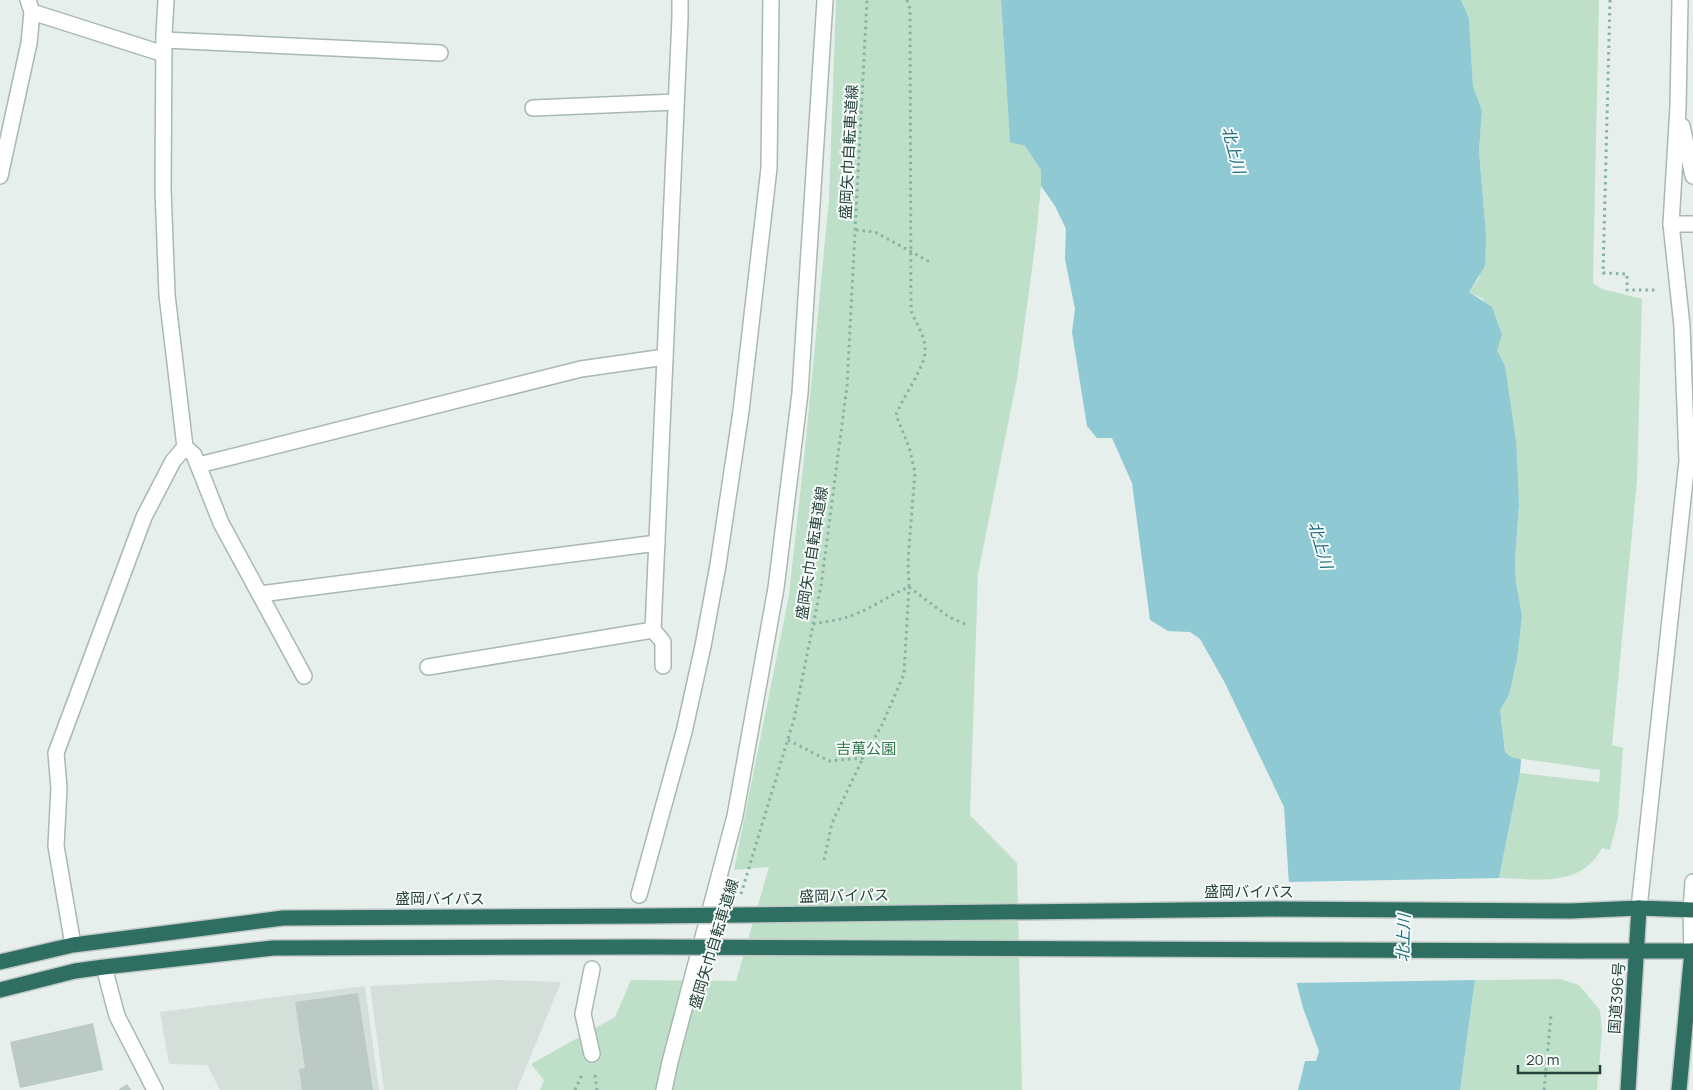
<svg xmlns="http://www.w3.org/2000/svg" width="1693" height="1090" font-family="Manrope,'Noto Sans JP',sans-serif">
<style>
.built{fill:#d4dfda}
.green{fill:#bfe0c8}
.water{fill:#8ec9d4}
.pier{fill:#e6efeb}
.building{fill:#bbcac4}
.lines{fill:none;stroke-linecap:round;stroke-linejoin:round}
.minor-casing{stroke:#a8b8b2;stroke-width:18}
.highway-casing{stroke:#c2cac8;stroke-width:18}
.path{stroke:#86b3a5;stroke-width:3;stroke-dasharray:2.5 4;stroke-linecap:butt}
.minor{stroke:#fff;stroke-width:15}
.highway{stroke:#2f6f62;stroke-width:15}
.highway-bridge-casing{stroke:#c2cac8;stroke-width:18;stroke-linecap:butt}
.highway-bridge{stroke:#2f6f62;stroke-width:15}
.labels{text-anchor:middle;stroke-width:4;stroke-linejoin:round;paint-order:stroke}
.street-label{font-size:15px;fill:#24423a;stroke:#f7fbf9}
.park-label{font-size:15px;fill:#2d7a4b;stroke:#f7fbf9}
.water-label{font-size:16px;font-style:italic;fill:#1c6f80;stroke:#f7fbf9}
</style>
<rect width="100%" height="100%" fill="#e6efeb"/>
<g class="built">
<path d="M498 980 561 982 517 1090H384L370 986Z"/>
<path d="M365 986 379 1090H220L207 1065 169 1064 160 1012Z"/>
</g>
<g class="green">
<path d="M836 0H1001L1010 141 1025 146 1041 170V186L1035 247 1017 379 978 574 970 815 1017 863 1022 1090H540L544 1080 531 1064 615 1017 631 980 736 981 769 867 734 870 789 595 805 449 829 199Z"/>
<path d="M1461 0H1599L1593 283 1602 289 1642 299 1637 480 1612 745 1623 748 1618 818 1610 850 1602 848C1581 888 1537 879 1499 878L1520 773 1599 782 1600 770 1511 757 1505 752 1500 710 1509 695 1516 583 1515 561 1519 505 1505 366 1497 350 1483 299 1469 292 1479 278 1486 236 1479 150 1482 110 1473 87 1469 18Z"/>
<path d="M1560 979 1579 985 1600 1010 1602 1032 1597 1090H1460L1475 980Z"/>
</g>
<path class="water" d="M1001 0H1461L1469 18 1473 87 1482 110 1479 150 1486 236 1485 266 1469 292 1492 307 1502 335 1497 350 1505 366 1516 441 1519 505 1515 561 1516 583 1522 616 1517 658 1509 695 1500 710 1505 752 1511 757 1521 759 1520 773 1499 878 1475 980 1460 1090H1298L1305 1061H1316L1319 1051 1303 1008 1295 977 1284 807 1225 683 1200 639 1190 632 1168 631 1150 620 1132 483 1112 438H1097L1087 426 1072 332 1075 309 1065 259 1066 229 1055 206 1041 186V170L1025 146 1010 142Z"/>
<path class="pier" d="M1502 878 1477 980 1294 983 1286 882Z"/>
<g class="building">
<path d="M358 993 373 1090H302L299 1069 305 1068 295 1002Z"/>
<path d="M93 1023 103 1070 20 1088 10 1042Z"/>
<path d="M127 1084 131 1090H118Z"/>
</g>
<g class="lines">
<defs>
<g id="minor">
<path d="M32 12 164 54"/>
<path d="M164 40 440 53"/>
<path d="M533 108 676 102"/>
<path d="M1682 126 1693 176"/>
<path d="M0 176 29 43 32 12 28 0"/>
<path d="M1671 224H1693"/>
<path d="M185 447 194 455 221 523 304 676"/>
<path d="M199 465 581 369 665 357"/>
<path d="M260 594 657 543"/>
<path d="M653 630 680 18V0"/>
<path d="M428 667 653 630 663 642V666"/>
<path d="M639 895 684 732 703 646 718 565 741 411 769 168 771 0"/>
<path d="M1639 908 1687 461 1682 326 1671 224 1678 107 1680 0"/>
<path d="M73 945 56 846 59 788 56 753 144 517 173 461 185 447 167 295 163 189 164 35 166 0"/>
<path d="M1692 951 1691 910 1693 882"/>
<path d="M104 967 117 1016 155 1090"/>
<path d="M592 1054 583 1014 592 969"/>
<path d="M664 1090 670 1062 735 816 776 588 800 393 825 0"/>
</g>
<g id="highway">
<path d="M1275 909 1571 911 1639 908 1693 910"/>
<path d="M1578 951H1693"/>
<path d="M0 962 73 945 283 918 647 916"/>
<path d="M0 990 75 971 104 967 273 948 646 947"/>
<path d="M1628 1090 1639 908"/>
<path d="M1679 1090 1692 951"/>
</g>
</defs>
<use href="#minor" class="minor-casing"/>
<use href="#highway" class="highway-casing"/>
<g class="path">
<path d="M1610 0 1603 273 1627 274V290H1657"/>
<path d="M856 230 875 232 930 262"/>
<path d="M909 587 949 617 967 625"/>
<path d="M813 624C823 622 835 621 844 618 867 612 887 596 909 587L908 561 915 472 909 447 896 415C902 398 925 368 925 351 926 337 916 323 911 311L910 9 907 0"/>
<path d="M788 740 829 761 863 758 882 725 904 674 909 587"/>
<path d="M824 860 832 823 863 758"/>
<path d="M741 894 794 719 821 586 847 386 867 0"/>
<path d="M595 1075 597 1090"/>
<path d="M575 1090 583 1072"/>
<path d="M1544 1090 1551 1015"/>
</g>
<use href="#minor" class="minor"/>
<use href="#highway" class="highway"/>
<defs>
<g id="highway-bridge">
<path d="M647 916 1275 909"/>
<path d="M646 947 1578 951"/>
</g>
</defs>
<use href="#highway-bridge" class="highway-bridge-casing"/>
<use href="#highway-bridge" class="highway-bridge"/>
</g>
<g class="labels">
<g class="street-label">
<text transform="translate(849 152) rotate(-87)" y="5">盛岡矢巾自転車道線</text>
<text transform="translate(812 553) rotate(-81)" y="5">盛岡矢巾自転車道線</text>
<text x="1249" y="897">盛岡バイパス</text>
<text transform="translate(844 896) rotate(-1)" y="5">盛岡バイパス</text>
<text x="440" y="904">盛岡バイパス</text>
<text transform="translate(714 944) rotate(-73)" y="5">盛岡矢巾自転車道線</text>
<text transform="translate(1617 998) rotate(-86)" y="5">国道396号</text>
</g>
<g class="park-label">
<text x="866" y="754">吉萬公園</text>
</g>
<g class="water-label">
<text transform="translate(1234 150) rotate(75)" y="6">北上川</text>
<text transform="translate(1321 545) rotate(74)" y="6">北上川</text>
<text transform="translate(1403 938) rotate(-88)" y="6">北上川</text>
</g>
</g>
<path d="M1518 1065v8h82v-8" fill="none" stroke="#24423a" stroke-width="2.5"/>
<text x="1526" y="1065" font-size="15" fill="#24423a" stroke="#f7fbf9" stroke-width="4" paint-order="stroke">20 m</text>
</svg>
